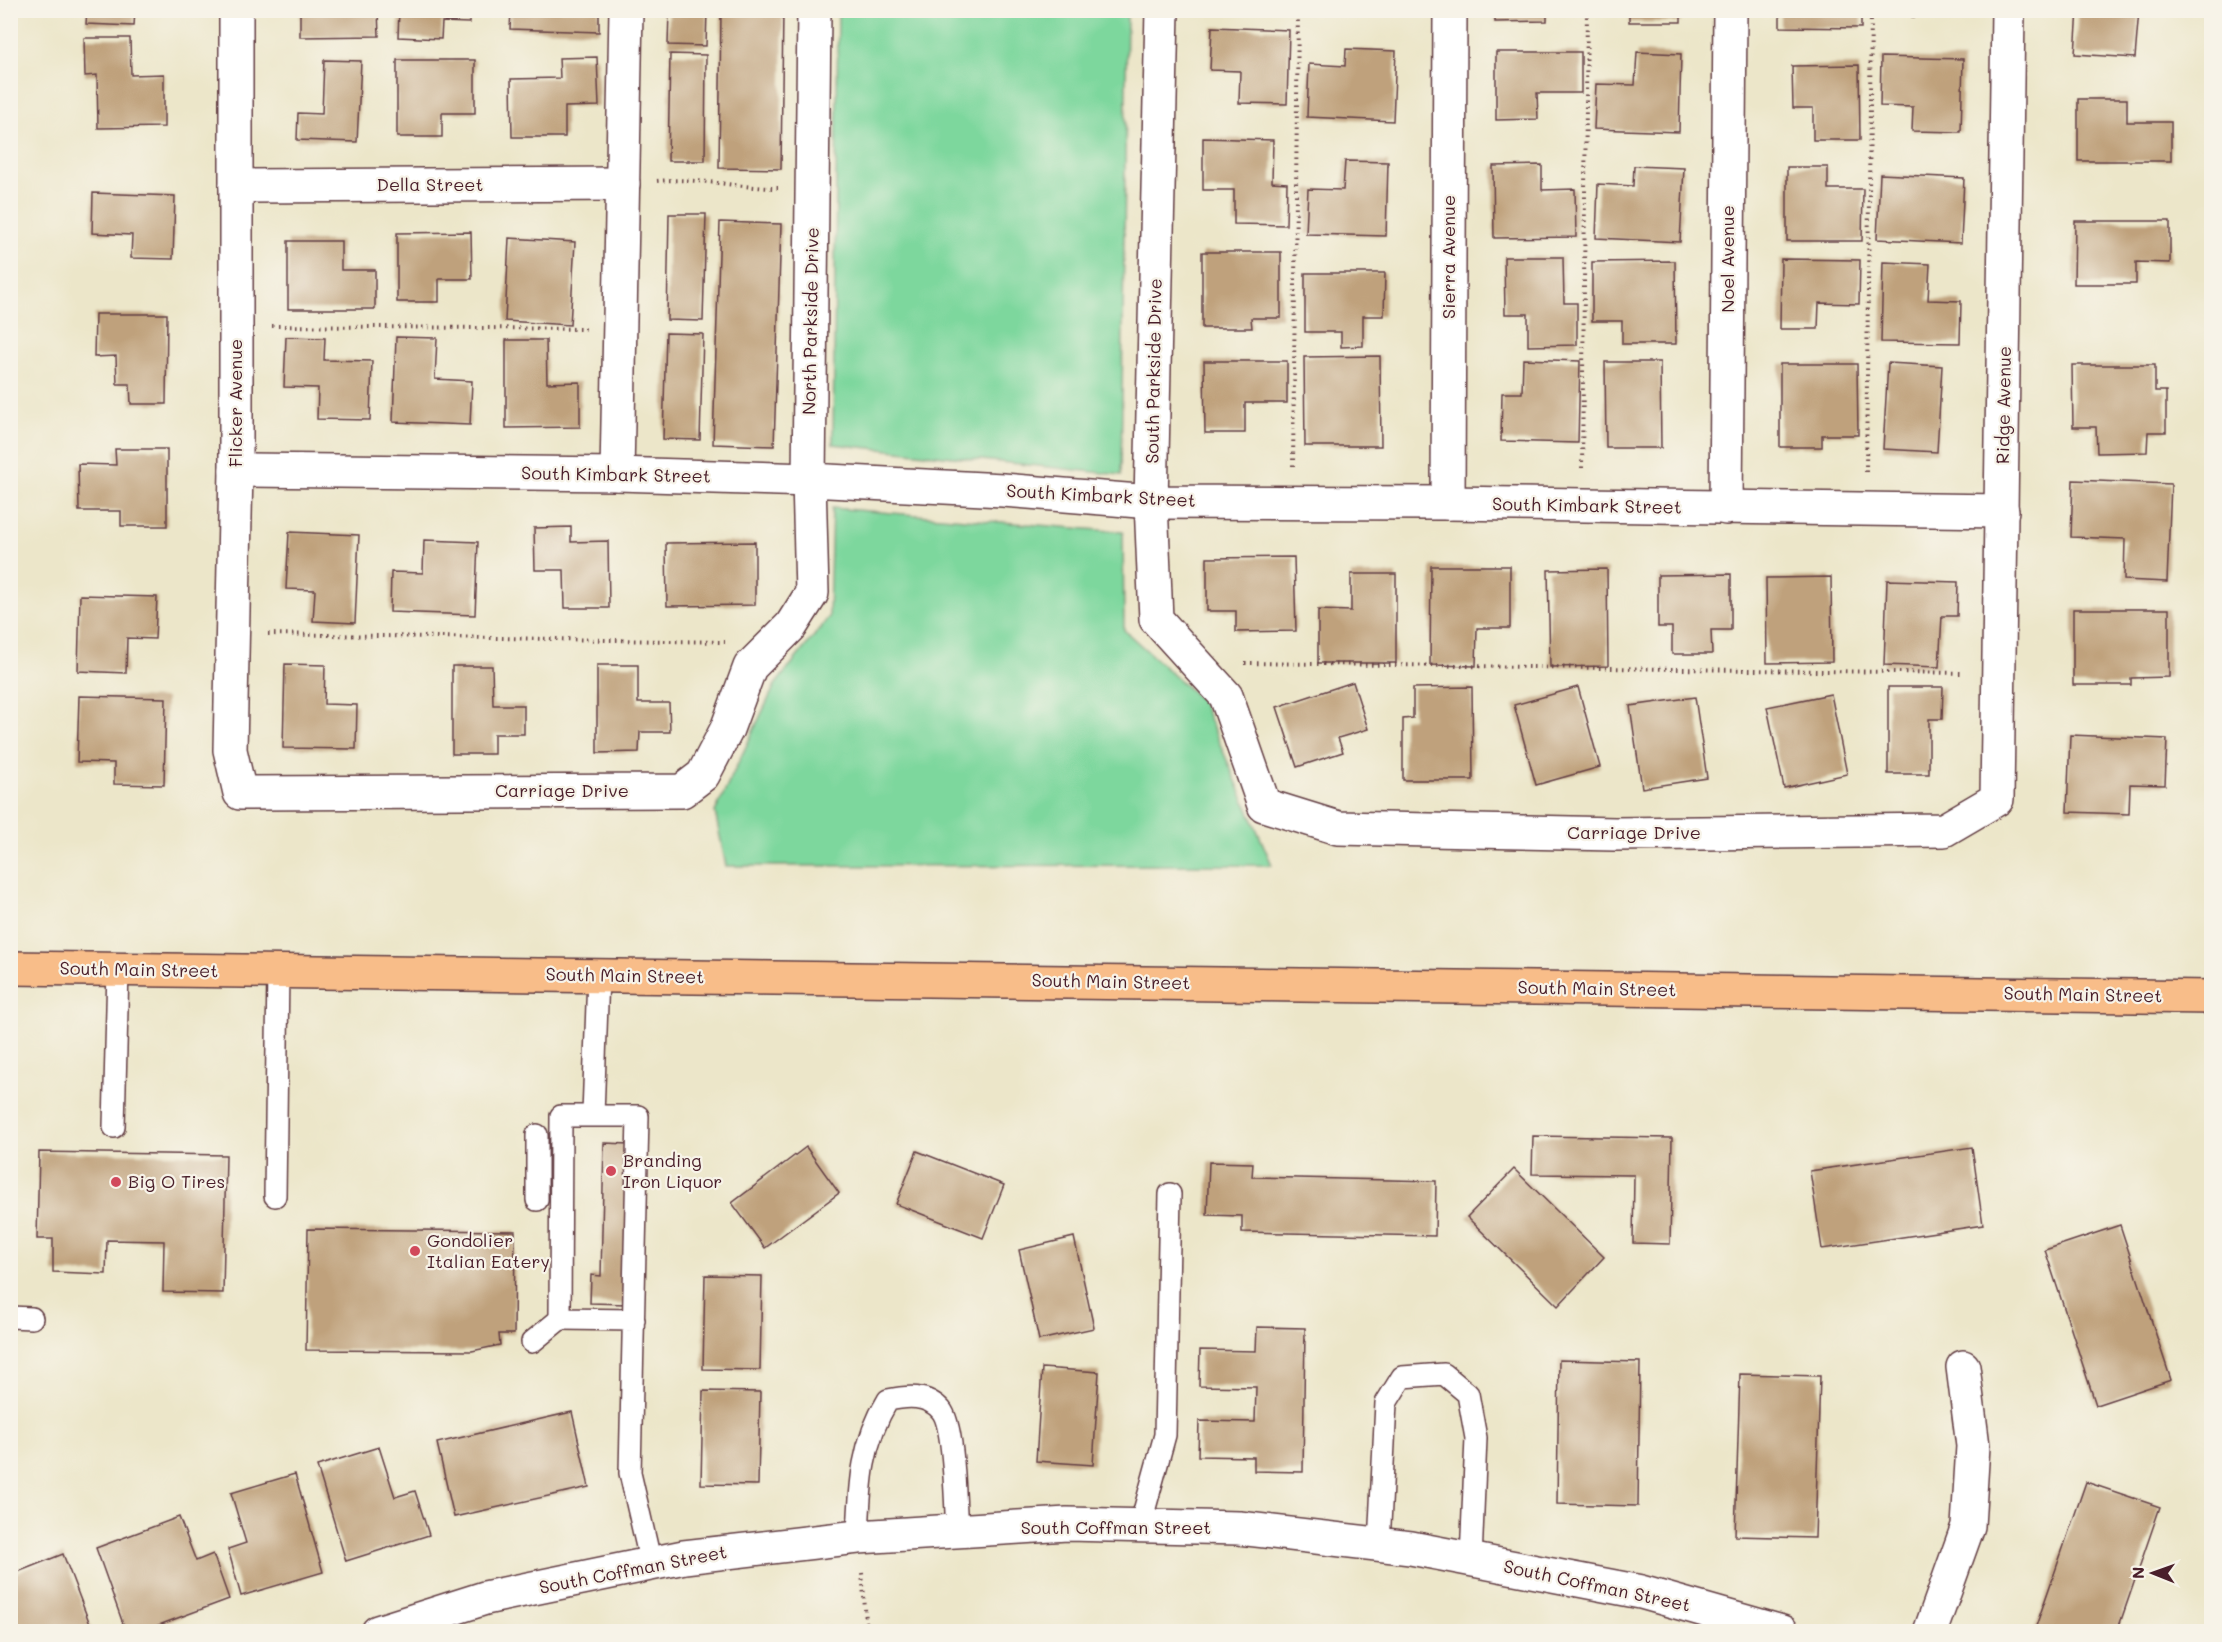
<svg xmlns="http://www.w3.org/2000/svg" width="2222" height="1642" font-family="Mali,sans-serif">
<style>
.green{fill:#7dd79d;stroke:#647b64;stroke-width:1.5}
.building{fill:#bfa17b}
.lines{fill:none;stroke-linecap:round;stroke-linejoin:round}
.lane-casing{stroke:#623d43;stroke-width:24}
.street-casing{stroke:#623d43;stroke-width:36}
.primary-casing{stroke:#623d43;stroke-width:36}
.path{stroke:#623d43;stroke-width:4;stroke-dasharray:1.5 4.5;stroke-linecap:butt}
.lane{stroke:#fff;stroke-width:21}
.street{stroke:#fff;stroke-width:33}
.primary{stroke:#f8bd89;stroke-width:33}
.poi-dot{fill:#d1495b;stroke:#f7f3e8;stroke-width:2}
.labels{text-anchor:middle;stroke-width:4.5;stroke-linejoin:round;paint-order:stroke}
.street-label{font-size:18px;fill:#4a1f2b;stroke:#f7f3e8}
.poi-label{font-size:18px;fill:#4a1f2b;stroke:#f7f3e8;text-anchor:start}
</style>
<rect width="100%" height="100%" fill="#f7f3e8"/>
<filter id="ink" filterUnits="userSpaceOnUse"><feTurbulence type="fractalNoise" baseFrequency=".0167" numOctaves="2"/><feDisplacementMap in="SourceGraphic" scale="12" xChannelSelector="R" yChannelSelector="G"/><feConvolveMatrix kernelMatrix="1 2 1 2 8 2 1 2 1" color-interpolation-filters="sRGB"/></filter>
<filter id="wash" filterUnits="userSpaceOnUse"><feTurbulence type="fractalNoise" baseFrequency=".008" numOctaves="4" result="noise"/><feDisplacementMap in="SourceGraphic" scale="24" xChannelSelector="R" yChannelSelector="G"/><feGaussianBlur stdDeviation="1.35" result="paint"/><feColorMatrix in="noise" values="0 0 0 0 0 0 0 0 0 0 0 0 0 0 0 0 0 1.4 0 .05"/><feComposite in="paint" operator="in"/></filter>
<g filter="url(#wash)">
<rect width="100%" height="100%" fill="#ece6c9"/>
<g class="green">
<path d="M838 11H1127L1121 475 833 444Z"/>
<path d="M832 508 1123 532 1124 630 1201 700 1272 865 726 866 715 812 775 685 829 617Z"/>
</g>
<g id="blocks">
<g class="building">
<path d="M87 10H135L134 26 86 24Z"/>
<path d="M300 10H378L379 36 300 37Z"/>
<path d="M399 10H470L469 23 442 22 441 39 398 37Z"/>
<path d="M511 10H599V32L510 29Z"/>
<path d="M669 10H707L706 46 668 45Z"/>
<path d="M721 10H783L781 169 719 168Z"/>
<path d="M1495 10H1547V21L1495 22Z"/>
<rect x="1629" y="10" width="52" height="12"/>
<path d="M1780 10H1861V28L1780 27Z"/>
<rect x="1912" y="10" width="45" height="7"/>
<path d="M2078 10H2139L2135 58 2075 54Z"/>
<path d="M1212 27 1289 30 1287 104 1239 103 1240 71 1210 70Z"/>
<path d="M84 38H130L131 75 164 74V127L98 128 97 75 85 76Z"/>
<path d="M1346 49 1396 51 1393 121 1307 117 1309 64 1345 66Z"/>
<path d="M1496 52H1581V93H1537L1538 119 1496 120Z"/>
<path d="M1637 52 1681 54 1679 132 1594 129 1596 84 1635 85Z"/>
<path d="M670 54 706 55 705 161H668Z"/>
<path d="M597 57 599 106 565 107V137H512L511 79 560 78 559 58Z"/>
<path d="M1881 57 1963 59 1961 132 1912 131 1913 107 1880 106Z"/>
<path d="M324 60 361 61 357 142 297 140 298 113 322 114Z"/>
<path d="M397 60H475V113H442V137H397Z"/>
<path d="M1859 65 1860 140H1813V108H1793L1792 66Z"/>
<path d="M2078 99H2127V122H2171V161H2078Z"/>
<path d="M1203 138 1273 140 1272 182 1287 183 1286 225 1234 224V190H1203Z"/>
<path d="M1345 161 1388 162 1386 236 1306 234 1308 189 1343 190Z"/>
<path d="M1542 165V190L1575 189 1576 237 1494 238 1493 166Z"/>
<path d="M1634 166 1684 168 1680 242 1596 238 1598 184 1633 186Z"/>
<path d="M1787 167H1828V189H1863L1862 241H1787Z"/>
<path d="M1880 174 1964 178 1961 243 1877 239Z"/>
<path d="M93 193 175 196 173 259 131 258 132 235 92 233Z"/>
<path d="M669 214H706L703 321 667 320Z"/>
<path d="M2075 221H2170V263L2136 262V284H2074Z"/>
<path d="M720 222 781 224 774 446 713 444Z"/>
<path d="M471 232 472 279H439V302H397V233Z"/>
<path d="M509 238 575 242 570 325 505 321Z"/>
<path d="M288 241H341V270H375V309H288Z"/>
<path d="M1202 252H1281V318H1251L1252 328H1202Z"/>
<path d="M1504 257H1563L1564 303H1577V345L1528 346V314H1505Z"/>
<path d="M1781 259 1860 260 1859 304 1819 303 1818 329H1780Z"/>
<path d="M1675 261 1676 344H1622V321H1592V262Z"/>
<path d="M1883 262 1930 264 1928 300 1961 301 1960 343 1881 342Z"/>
<path d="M1305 273H1385L1384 316H1363V346L1341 347V332H1305Z"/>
<path d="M95 314H167L166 404H131L130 384H117L116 356 94 357Z"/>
<path d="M666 333 703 334 700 440 663 439Z"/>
<path d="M286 337 325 338 324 360 372 361 370 420 317 419 318 388 284 387Z"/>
<path d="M396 337 437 338 435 379 472 381 470 425 393 422Z"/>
<path d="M506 340H546L547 383 580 382V427L506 428Z"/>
<path d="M1380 356 1381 446H1305L1304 357Z"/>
<path d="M1523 359 1580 361 1578 443 1501 441 1502 393H1522Z"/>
<path d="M1204 361H1287V403H1245V433H1205Z"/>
<path d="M1605 362H1660L1661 448H1606Z"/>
<path d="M1888 363 1942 366 1937 452 1883 449Z"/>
<path d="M1780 364H1857L1858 435H1822V447H1780Z"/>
<path d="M2072 365H2155V391H2166V432H2148L2147 452 2097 453 2096 427H2073Z"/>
<path d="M115 449H167V526H121V511H79L78 464 116 465Z"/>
<path d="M2073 480 2171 484 2167 582 2124 580 2125 539 2071 537Z"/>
<path d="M571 527V542L608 541 609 608H565L564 570H535L534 528Z"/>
<path d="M289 532 359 535 355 623 313 621 315 590 286 589Z"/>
<path d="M424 540 478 542 475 615 390 612 391 572 423 573Z"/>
<path d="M755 542V605L667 606 666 543Z"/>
<path d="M1294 557 1296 631 1236 632V611H1207V558Z"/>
<path d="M1431 566H1510V628H1477L1476 666 1430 665Z"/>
<path d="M1607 569 1608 666 1550 667 1548 570Z"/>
<path d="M1351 574H1396V663H1318V610L1351 611Z"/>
<path d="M1731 574V630H1711L1712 654H1672V627H1658V575Z"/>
<path d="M1831 577 1832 662 1767 663 1766 578Z"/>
<path d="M1887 580 1958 582 1957 616H1942L1939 667 1884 665Z"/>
<path d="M80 595 157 597 155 639 127 638 126 673 78 671Z"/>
<path d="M2073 609H2169V677L2131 678V685H2073Z"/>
<path d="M285 664 325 665 324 704 357 705 356 749 283 748Z"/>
<path d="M597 665H638V703H669L670 732H640L639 752 597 753Z"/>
<path d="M452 666H492L493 705H524V734H494V754H452Z"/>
<path d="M1353 682 1368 729 1338 738 1343 752 1297 767 1277 707Z"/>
<path d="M1472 687 1473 780H1403V719L1413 718V688Z"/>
<path d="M1578 687 1600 767 1536 785 1514 705Z"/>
<path d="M1888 687H1943L1942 719H1929V774H1888Z"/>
<path d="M1831 694 1847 774 1784 788 1767 707Z"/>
<path d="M79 696 166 698 164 785 114 784V763L77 762Z"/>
<path d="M1695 697 1707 778 1642 788 1630 706Z"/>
<path d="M2070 735 2167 739 2165 785 2130 784 2129 814 2067 812Z"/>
<path d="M1533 1136 1672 1138 1670 1244 1633 1243 1634 1175 1532 1174Z"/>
<path d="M604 1143 629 1144 627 1304 590 1303 591 1275 601 1276Z"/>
<path d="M806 1147 839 1193 765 1248 732 1203Z"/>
<path d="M1972 1147 1983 1225 1822 1249 1810 1171Z"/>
<path d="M917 1151 1004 1185 983 1238 896 1204Z"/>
<path d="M39 1152 226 1155 223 1293 163 1292 164 1241 107 1240 106 1274 53 1272V1239H37Z"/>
<path d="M1209 1162 1253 1163 1252 1177 1436 1181 1435 1236 1242 1232V1216L1207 1215Z"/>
<path d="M1514 1169 1604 1257 1558 1306 1467 1217Z"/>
<path d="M2120 1225 2171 1380 2096 1405 2045 1250Z"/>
<path d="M308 1229 515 1231 514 1334H499L500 1345 472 1351 306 1350Z"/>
<path d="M1074 1237 1094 1328 1039 1340 1019 1250Z"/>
<path d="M705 1275 762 1276 760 1370 703 1369Z"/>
<path d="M1257 1327 1305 1328 1303 1472 1254 1471V1457L1198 1456 1199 1421 1255 1422 1256 1387 1199 1386 1200 1350 1256 1351Z"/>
<path d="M1559 1360 1640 1362 1638 1506 1557 1504Z"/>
<path d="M1042 1368 1099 1372 1093 1465 1036 1461Z"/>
<path d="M1740 1374 1820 1376 1815 1538 1735 1536Z"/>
<path d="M703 1391 760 1392 758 1485 701 1484Z"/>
<path d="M572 1412 589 1487 454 1517 437 1443Z"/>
<path d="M379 1447 395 1497 415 1491 429 1535 346 1561 317 1466Z"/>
<path d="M295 1474 323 1572 241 1596 228 1549 246 1543 231 1493Z"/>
<path d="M2086 1482 2160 1507 2117 1632H2034Z"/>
<path d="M179 1517 196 1561 213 1554 229 1599 140 1632H126L96 1548Z"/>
<path d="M63 1554 93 1632H10V1575Z"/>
</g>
</g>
</g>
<g filter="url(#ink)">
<use href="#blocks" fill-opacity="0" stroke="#623d43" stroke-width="1.5"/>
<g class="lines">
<defs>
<g id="lane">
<path d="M593 1115 598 976"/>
<path d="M114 1127 118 969"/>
<path d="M537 1135V1200"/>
<path d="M275 1196 278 971"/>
<path d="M10 1317 32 1318"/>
<path d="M634 1320 560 1319 561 1116H638L630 1473 651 1564"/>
<path d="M532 1342 560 1319"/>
<path d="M1140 1526 1165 1435 1170 1194"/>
<path d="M858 1537C860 1486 861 1444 888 1400 907 1396 927 1394 941 1410 955 1426 955 1507 957 1531"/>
<path d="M1379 1545 1386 1403 1402 1377 1444 1374 1468 1394 1476 1438 1471 1560"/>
</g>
<g id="street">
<path d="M236 10V470L230 750 240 793 682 791 703 775 727 729 750 667 791 626 812 593 809 480 814 10"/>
<path d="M1162 10 1151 502 1156 619 1226 696 1264 805 1338 828 1615 834 1944 830 1997 799 2008 10"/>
<path d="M236 186 623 184"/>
<path d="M236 470 617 474 809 480 1003 490 1151 502 1448 503 2002 511"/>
<path d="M617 474 626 10"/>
<path d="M1448 503 1450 10"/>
<path d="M1726 508 1730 10"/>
<path d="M378 1632 485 1598 684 1557 858 1537 1067 1524 1239 1528 1411 1548 1641 1592 1782 1632"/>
<path d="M1930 1632 1968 1526 1973 1446 1963 1367"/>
</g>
<path id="primary" d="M10 968 2212 997"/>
</defs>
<use href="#lane" class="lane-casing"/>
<use href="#street" class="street-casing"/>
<use href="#primary" class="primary-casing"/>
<g class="path">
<path d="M657 181C698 177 737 188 778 188"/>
<path d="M272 326 586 329"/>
<path d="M1293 466 1298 10"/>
<path d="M1582 468 1587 10"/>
<path d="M1866 472 1871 10"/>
<path d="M268 634 725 642"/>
<path d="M1245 663 1964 673"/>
<path d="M862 1573 867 1632"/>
</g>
<use href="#lane" class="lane"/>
<use href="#street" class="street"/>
<use href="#primary" class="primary"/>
</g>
</g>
<g class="poi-dot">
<circle cx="611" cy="1171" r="6"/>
<circle cx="116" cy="1182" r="6"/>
<circle cx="415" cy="1251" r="6"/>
</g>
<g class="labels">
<g class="street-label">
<text x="430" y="191">Della Street</text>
<text transform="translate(1449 257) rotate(-90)" y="6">Sierra Avenue</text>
<text transform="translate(1728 259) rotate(-90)" y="6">Noel Avenue</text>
<text transform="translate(811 321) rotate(-89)" y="6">North Parkside Drive</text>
<text transform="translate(1154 371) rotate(-89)" y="6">South Parkside Drive</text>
<text transform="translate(236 403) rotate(-90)" y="6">Flicker Avenue</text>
<text transform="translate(2004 405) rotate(-89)" y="6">Ridge Avenue</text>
<text transform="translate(616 475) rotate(1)" y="6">South Kimbark Street</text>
<text transform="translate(1101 496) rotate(3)" y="6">South Kimbark Street</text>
<text transform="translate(1587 506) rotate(1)" y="6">South Kimbark Street</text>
<text x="562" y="797">Carriage Drive</text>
<text x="1634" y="839">Carriage Drive</text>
<text transform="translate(139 970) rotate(1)" y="6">South Main Street</text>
<text transform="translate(625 976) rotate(1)" y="6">South Main Street</text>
<text transform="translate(1111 982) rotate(1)" y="6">South Main Street</text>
<text transform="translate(1597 989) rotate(1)" y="6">South Main Street</text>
<text transform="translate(2083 995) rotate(1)" y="6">South Main Street</text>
<text x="1116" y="1534">South Coffman Street</text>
<text transform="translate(633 1570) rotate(-11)" y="6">South Coffman Street</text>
<text transform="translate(1597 1586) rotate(12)" y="6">South Coffman Street</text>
</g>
<g class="poi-label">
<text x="623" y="1167">Branding<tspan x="623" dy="21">Iron Liquor</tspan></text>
<text x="128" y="1188">Big O Tires</text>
<text x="427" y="1247">Gondolier<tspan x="427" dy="21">Italian Eatery</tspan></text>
</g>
</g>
<rect width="2222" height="1642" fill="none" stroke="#f7f3e8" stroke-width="36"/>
<g transform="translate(2153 1573) rotate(271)" stroke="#f7f3e8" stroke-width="4.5" paint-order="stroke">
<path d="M0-4.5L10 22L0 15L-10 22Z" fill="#4a1f2b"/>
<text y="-9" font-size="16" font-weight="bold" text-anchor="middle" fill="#4a1f2b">N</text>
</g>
</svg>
